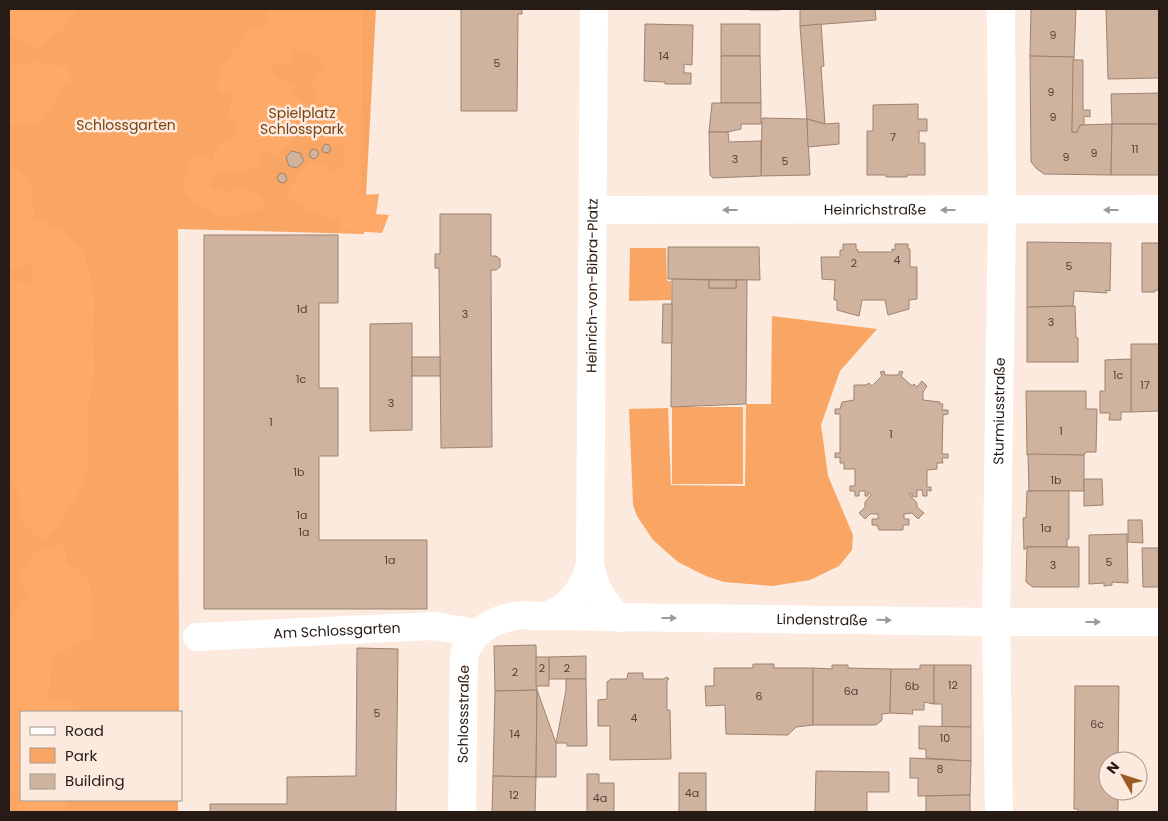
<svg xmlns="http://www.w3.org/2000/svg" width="1168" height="821" font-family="Poppins,sans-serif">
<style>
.green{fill:#f9a564}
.forest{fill:#fea967}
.building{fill:#cfb39f;stroke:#9d8370}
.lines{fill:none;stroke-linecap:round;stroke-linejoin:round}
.street{stroke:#fff;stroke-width:28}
.secondary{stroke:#fff;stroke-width:28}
.oneway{fill:#9e9996}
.labels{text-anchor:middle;stroke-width:5;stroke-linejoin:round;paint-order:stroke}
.number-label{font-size:11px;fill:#514238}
.park-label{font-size:14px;fill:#7a4312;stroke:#fbeadd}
.street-label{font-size:14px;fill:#271c15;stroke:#fbeadd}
</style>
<rect width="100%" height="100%" fill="#fbeadd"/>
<g class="green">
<path d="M9 9H376L364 234 178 229 179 712H21V800H178V812H9Z"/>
<path d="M630 248H666L667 281H671V300L629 301Z"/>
<path d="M772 316 877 329 840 371 821 425 828 476 853 535 852 550 839 566 810 580 772 586 724 582 706 576 678 562 653 540 637 516 633 505 629 409 668 408 671 485 745 486 746 404H771Z"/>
<rect x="672" y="407" width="71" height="77"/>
</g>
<g class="forest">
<path d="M9 9H77L64 28 39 48 16 40 9 31Z"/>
<path d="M267 9H362L361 195 379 194 376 214 389 215 382 233 340 230V220C318 214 300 211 285 193L311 161 324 166 329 171 344 166 345 152 342 143 333 147 317 141 314 130 324 117 342 113 341 108 332 104 320 103 311 87 318 73 330 70 316 56 290 50 295 63 281 65 273 62 270 68 277 76 294 87 286 97H299L308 109C305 112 299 117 297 121 288 141 298 145 273 156L264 150 258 168C243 171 232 170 217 175L210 187 227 192 247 188 260 197 265 208 244 214 217 217 184 193V179L190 159 203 155 213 160C217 143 224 139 239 133 232 119 223 110 235 96L221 92 216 80 225 61 241 43 243 35 249 28 267 27Z"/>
<path d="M33 62 65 66 73 80 60 87 57 98 39 122 13 124 9 122V69L10 66Z"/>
<path d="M11 163 32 187 34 217 64 232 84 250 95 300 93 336 95 369 88 407V468L78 494 60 525 43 543 19 520 22 501 9 475V455L12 445 9 442V280L34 283 30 263 10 270 9 265V165Z"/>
<path d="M63 544 68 562 88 579 93 607 91 636 52 659 48 699 78 703 80 712H21V800H68L62 812H17L18 800 9 782V618L28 598 17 577 36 551Z"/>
</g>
<g class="building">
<path d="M461 9H522V14H518L517 111H461Z"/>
<rect x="750" y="9" width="30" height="1"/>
<path d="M800 9H875L876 20 800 26Z"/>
<path d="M1031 9H1076L1074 57 1030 56Z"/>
<path d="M1106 9H1159V78L1108 79Z"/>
<path d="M645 24 693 25 692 65 684 64V73H691V84H665V82L644 81Z"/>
<rect x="721" y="24" width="39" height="32"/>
<path d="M821 24 824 66 821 67 825 124 807 119 800 26Z"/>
<path d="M721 56H760L761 103H721Z"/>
<path d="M1030 56 1074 57 1072 132H1077L1080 125 1112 124 1111 175 1044 174 1037 169 1031 162Z"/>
<path d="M1073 60H1083V110H1090V117L1084 116V125H1080L1077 132H1072Z"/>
<path d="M1159 93V124H1112L1111 94Z"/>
<path d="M712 103H761V124H741V129L728 132H709Z"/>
<path d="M918 104V119H927V131H919V143H925V175H907V177H886V175H867V131H873V105Z"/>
<path d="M762 118 807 119 810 175 761 176Z"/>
<path d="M807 119 825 124 839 123V144L808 147Z"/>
<path d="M1112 124H1159V175H1111Z"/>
<path d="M709 132H728L729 142 761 141V176L713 178 710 175Z"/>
<path d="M325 144 329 145 331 149 328 153 323 152 322 148Z"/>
<path d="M312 149 317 150 319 154 315 159 311 158 309 154Z"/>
<path d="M292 151 300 153 304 161 297 168 289 166 286 157Z"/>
<path d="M280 173 285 174 287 179 284 183 279 182 277 177Z"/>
<path d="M440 214H491V256H496L500 259V267L496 270H491L492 447 441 448 439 268H435V254H440Z"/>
<path d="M204 235H338V303H319V388H338V456H319V540H427V609H204Z"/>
<path d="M1027 242 1111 243 1110 291 1105 290 1107 293 1074 291 1073 306 1027 307Z"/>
<path d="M1142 243H1159V290H1155V292H1142Z"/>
<path d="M843 244H856V249L858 250V252H892V249L895 250V244H908V249H910V267H917V299L909 300V309L888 315 885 300H862L859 316 837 310V300H834L835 280 822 279 821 257H840V250H843Z"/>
<path d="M668 247H759L760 280 668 279Z"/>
<path d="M672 279 709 280V288H736V280H747L746 404 671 407Z"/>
<rect x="709" y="280" width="27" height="8"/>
<path d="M663 304H672V343H662Z"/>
<path d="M1075 306 1076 337 1078 338V362H1027V307Z"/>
<path d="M412 323V430L370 431V324Z"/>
<path d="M1131 344H1159V411L1131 412Z"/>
<rect x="412" y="357" width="28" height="19"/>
<path d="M1131 359V412H1121V420H1109L1110 413H1100V391H1105V360Z"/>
<path d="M884 371 885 375H898L900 371 903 372 901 376 912 386 914 384 917 387 922 381 927 386 923 392V400L940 402V404H943L942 410H948V414L943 415 942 454H948V458H942L943 463H937V469L927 470V487H931V491L927 490V496H923L922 490H917V497L912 496V493L909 494 917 503V507L924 513 918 519 912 513 904 514V519H909V525H903V530H879L877 525H872V519H878V514H870L865 519 859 513 865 507V502L871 495 868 492V496H865V491H859V496H855V491H850V486H855V469H844V463H840V457L835 458V453H840V414H835V409H840L842 402 854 400V385H866L869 383 872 386 882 376 880 372Z"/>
<path d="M1026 391H1086V409H1097L1096 452H1086L1084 455H1027Z"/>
<path d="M1028 454 1084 455V491H1029Z"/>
<path d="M1084 479H1102L1103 505 1084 506Z"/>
<path d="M1027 491H1069V539H1067V547H1027L1024 550 1023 518H1026Z"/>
<path d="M1128 520H1142L1143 543 1128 542Z"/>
<path d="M1127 534 1128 583 1112 582V585L1104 586V583L1089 584V535Z"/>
<path d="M1027 547H1079V587H1033L1026 582Z"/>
<path d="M1142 548H1159V587H1143Z"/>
<path d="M536 645 537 690 495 691 494 646Z"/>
<path d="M357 648 398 649 396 812H210V804H287V777L356 776Z"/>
<path d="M586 656V679H549V657Z"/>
<rect x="536" y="657" width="13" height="29"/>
<path d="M753 664H774V668H813V725L796 727 788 735 726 734 725 705 706 706 705 686H714V668H753Z"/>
<path d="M832 665H848V668L891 669 890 713 882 714V720L876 725H813V668L832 669Z"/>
<path d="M920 665H934V704L924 702V710H912L913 714 890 713 891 669H920Z"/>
<path d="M934 665H971V727H942V704H934Z"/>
<path d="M628 673H643V679H664L667 677 669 679 667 681V710H670L671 759 610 760V726H598V700L607 699V682L611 679H627Z"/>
<path d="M566 679H586L587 746H567V743H556L566 690Z"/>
<path d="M1075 686H1119L1118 761H1108V791H1118V812H1078V809H1074Z"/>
<path d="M537 690 536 777 493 776 495 691Z"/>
<path d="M537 690 556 743V777H536Z"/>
<path d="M919 726 971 727V761L926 758V749H919Z"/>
<path d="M910 758 971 761 970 795 918 796V778H910Z"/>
<path d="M816 771 889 772V792H867V812H815Z"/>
<rect x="679" y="773" width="27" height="39"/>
<path d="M587 774H599V783H614V812H587Z"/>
<path d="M493 776 536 777 535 812H492Z"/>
<path d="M970 795V812H926V796Z"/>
</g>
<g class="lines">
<g class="street">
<path id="s1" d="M593 210 1159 209"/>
<path d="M590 563C594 587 602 602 620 618"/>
<path id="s2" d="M542 616 996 622H1159"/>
<path id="s3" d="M197 637 434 626 476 633"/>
<path id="s4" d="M999 812 996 622 1002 210 1001 9"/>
</g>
<path class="secondary" id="s5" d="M462 812 464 654C476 627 497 617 525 615 531 615 536 617 541 616 568 613 585 587 590 563L594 9"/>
</g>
<defs><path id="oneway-solid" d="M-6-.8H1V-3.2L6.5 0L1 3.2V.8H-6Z" transform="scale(1.25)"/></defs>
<g class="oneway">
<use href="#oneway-solid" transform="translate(730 210) rotate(180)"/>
<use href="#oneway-solid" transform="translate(948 210) rotate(-180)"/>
<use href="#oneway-solid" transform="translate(1111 210) rotate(180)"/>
<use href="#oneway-solid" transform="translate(669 618)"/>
<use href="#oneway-solid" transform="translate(884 620) rotate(1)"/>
<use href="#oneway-solid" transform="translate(1093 622)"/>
</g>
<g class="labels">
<g class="number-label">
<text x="1053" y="39">9</text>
<text x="664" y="60">14</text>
<text x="497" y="67">5</text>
<text x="1051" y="96">9</text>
<text x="1053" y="121">9</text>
<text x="893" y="141">7</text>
<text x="1135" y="153">11</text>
<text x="1094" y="157">9</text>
<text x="1066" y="161">9</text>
<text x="735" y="163">3</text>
<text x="785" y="165">5</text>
<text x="897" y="264">4</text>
<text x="854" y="267">2</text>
<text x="1069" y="270">5</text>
<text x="302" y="313">1d</text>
<text x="465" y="318">3</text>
<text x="1051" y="326">3</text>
<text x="1118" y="379">1c</text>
<text x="301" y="383">1c</text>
<text x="1145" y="389">17</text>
<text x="391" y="407">3</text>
<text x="271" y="426">1</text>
<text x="1061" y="435">1</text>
<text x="891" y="438">1</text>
<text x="299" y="476">1b</text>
<text x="1056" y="484">1b</text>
<text x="302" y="519">1a</text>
<text x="1046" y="532">1a</text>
<text x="304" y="536">1a</text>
<text x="390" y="564">1a</text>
<text x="1109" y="566">5</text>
<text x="1053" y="569">3</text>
<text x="542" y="672">2</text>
<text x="567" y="672">2</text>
<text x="515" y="676">2</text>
<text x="953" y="689">12</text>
<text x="912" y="690">6b</text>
<text x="851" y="695">6a</text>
<text x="759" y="700">6</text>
<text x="377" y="717">5</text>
<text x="634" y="722">4</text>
<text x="1097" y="728">6c</text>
<text x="515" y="738">14</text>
<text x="945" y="742">10</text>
<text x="940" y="773">8</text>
<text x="692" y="797">4a</text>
<text x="514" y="799">12</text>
<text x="600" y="802">4a</text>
</g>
<g class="park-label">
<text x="302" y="118">Spielplatz<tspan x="302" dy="16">Schlosspark</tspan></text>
<text x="126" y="130">Schlossgarten</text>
</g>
<g class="street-label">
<text dy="5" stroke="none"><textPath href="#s1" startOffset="282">Heinrichstraße</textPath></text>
<text dy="5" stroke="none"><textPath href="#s5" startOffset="605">Heinrich-von-Bibra-Platz</textPath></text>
<text dy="5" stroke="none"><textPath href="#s4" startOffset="401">Sturmiusstraße</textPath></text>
<text dy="5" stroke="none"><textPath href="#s2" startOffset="280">Lindenstraße</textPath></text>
<text dy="5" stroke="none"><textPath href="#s3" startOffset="140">Am Schlossgarten</textPath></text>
<text dy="5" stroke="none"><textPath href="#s5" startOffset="98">Schlossstraße</textPath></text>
</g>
</g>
<rect width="1168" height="821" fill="none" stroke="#271c15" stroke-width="20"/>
<rect x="20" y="711" width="162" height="90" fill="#fbeadd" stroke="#a6988d"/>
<rect x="30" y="727" width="25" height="8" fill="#ffffff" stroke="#a6988d"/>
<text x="65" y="736" font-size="15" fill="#271c15">Road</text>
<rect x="30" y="748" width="25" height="15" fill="#f9a564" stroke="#a6988d"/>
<text x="65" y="761" font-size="15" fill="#271c15">Park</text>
<rect x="30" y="774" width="25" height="15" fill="#cfb39f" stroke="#a6988d"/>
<text x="65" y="786" font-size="15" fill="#271c15">Building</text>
<g transform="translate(1123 776) rotate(309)"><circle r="24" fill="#fbeadd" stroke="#a6988d"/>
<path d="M0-4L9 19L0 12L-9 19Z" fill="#9b5b24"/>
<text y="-8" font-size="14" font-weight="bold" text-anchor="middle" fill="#271c15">N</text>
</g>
</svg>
